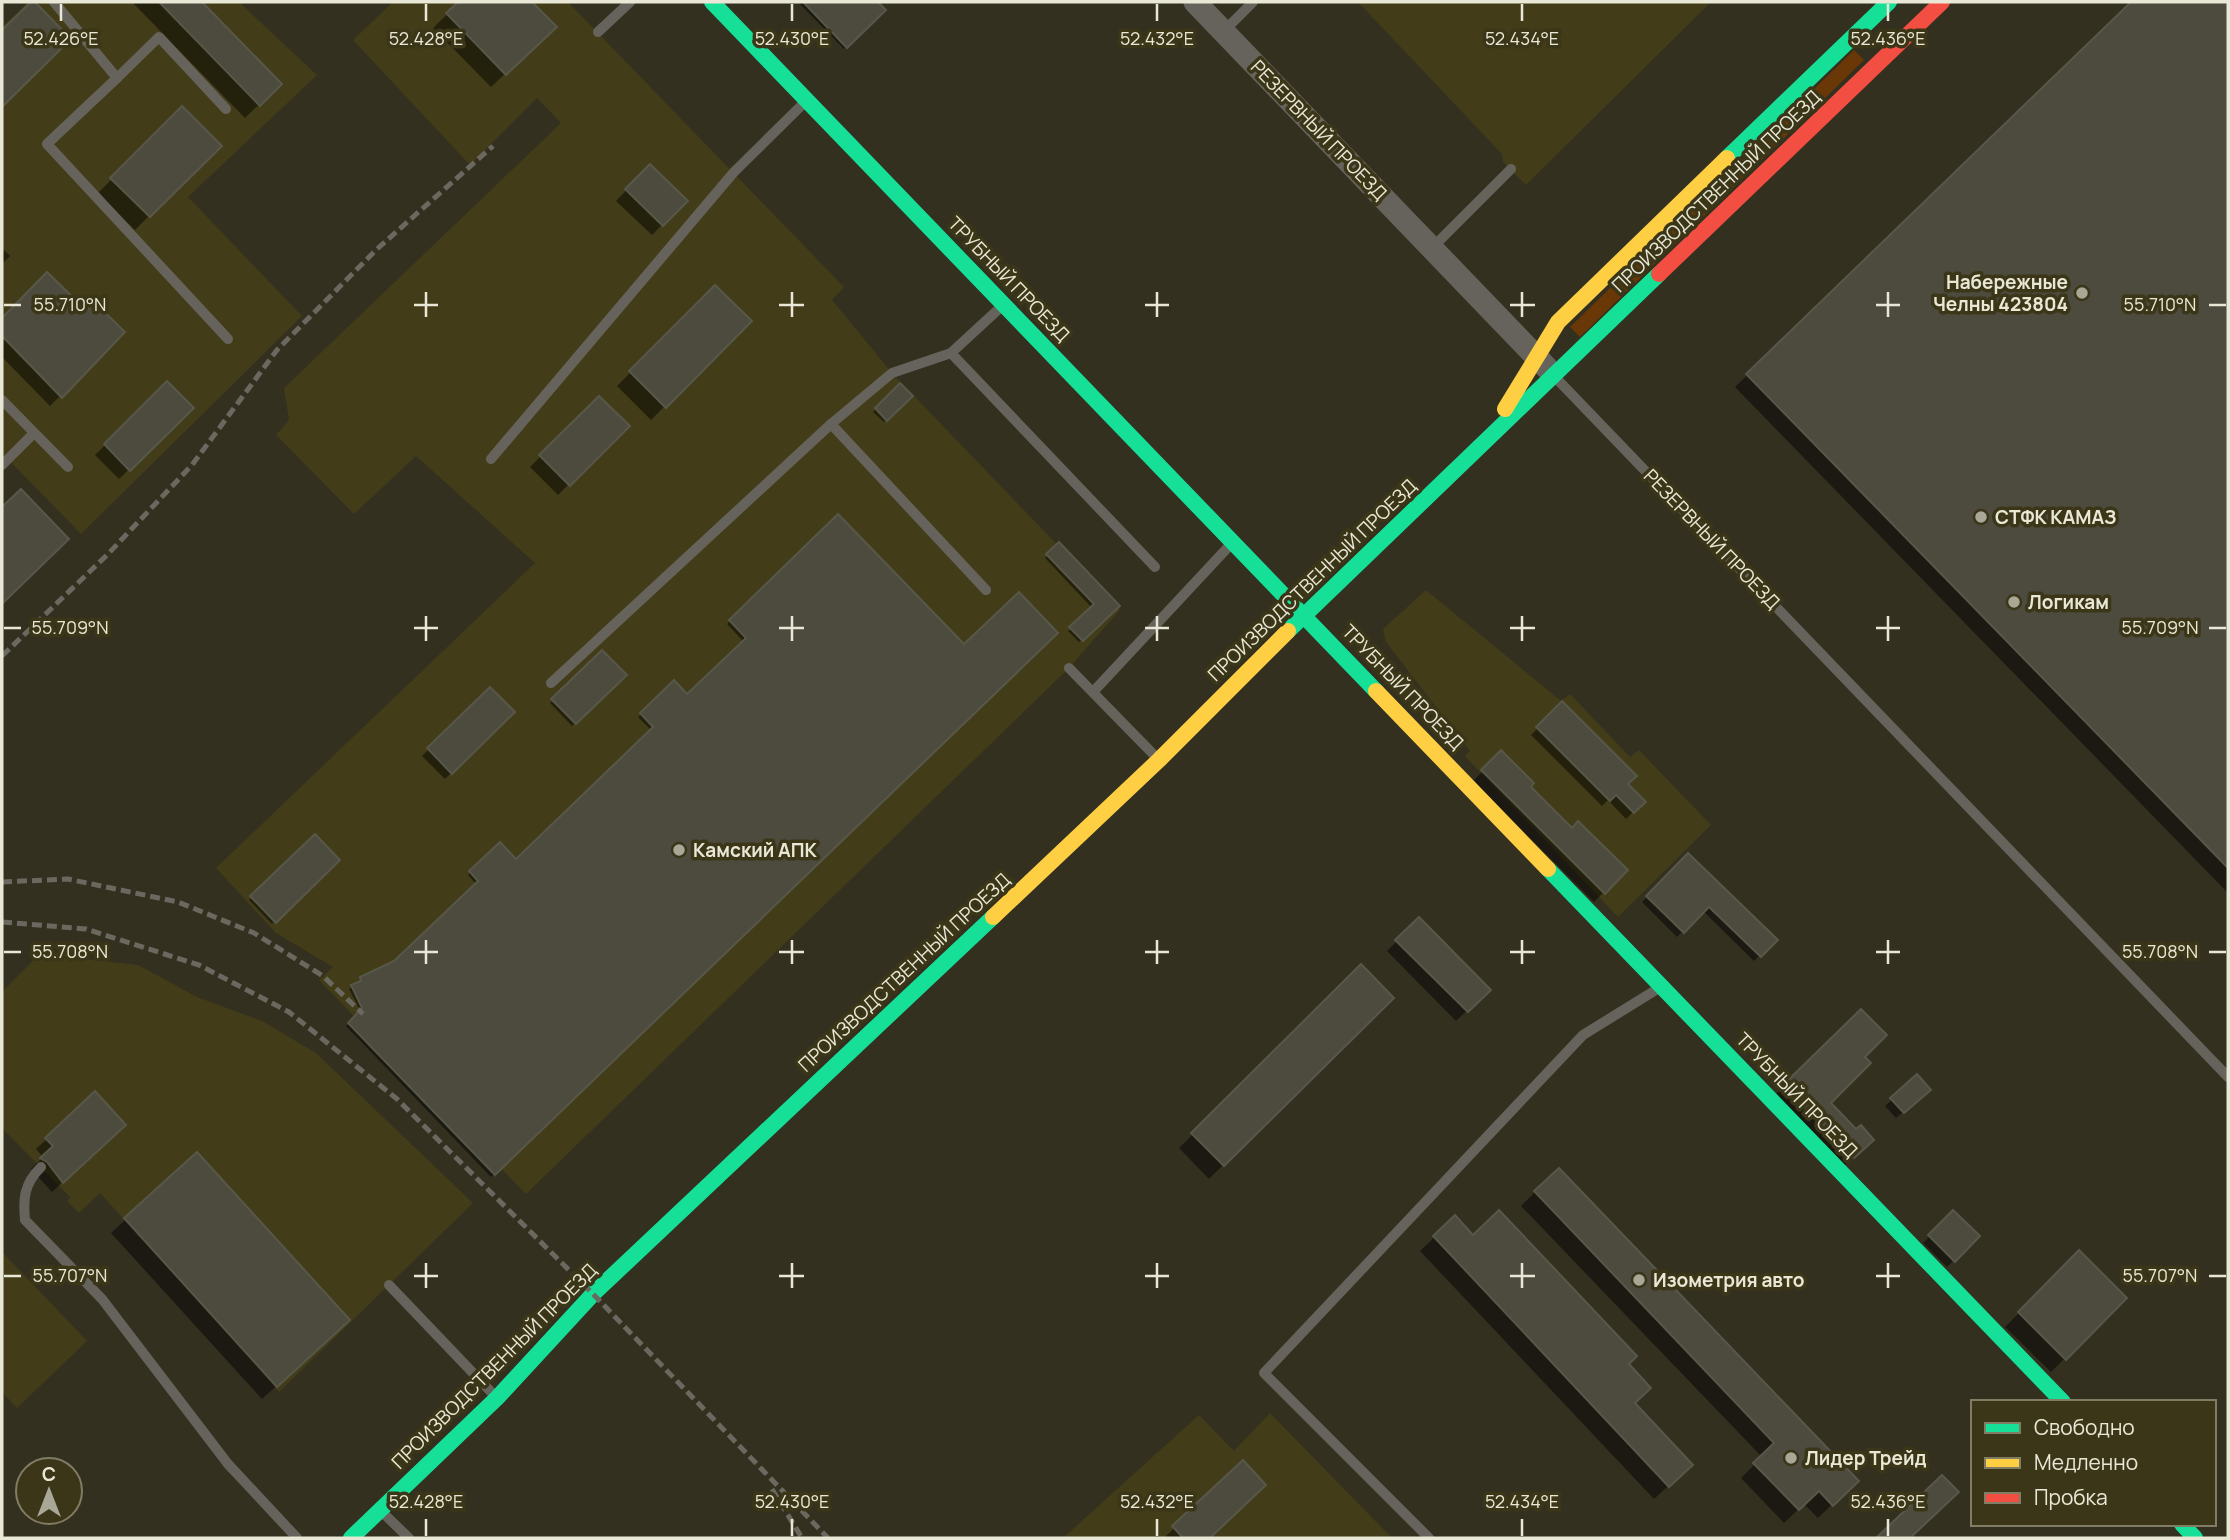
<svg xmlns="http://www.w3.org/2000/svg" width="2230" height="1540" font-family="Manrope,sans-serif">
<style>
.built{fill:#433c18}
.green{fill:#6a3707}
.shadow{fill:#0007}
.building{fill:#4c4b3e;stroke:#57574a;stroke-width:2}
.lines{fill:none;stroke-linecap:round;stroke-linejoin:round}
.lane{stroke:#66635c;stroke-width:10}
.street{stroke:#66635c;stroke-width:23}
.fast{stroke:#16e098;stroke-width:16}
.slow{stroke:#ffcf43;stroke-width:16}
.jam{stroke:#f24e42;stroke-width:16}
.rail{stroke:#6b6860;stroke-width:5;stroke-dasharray:10 5;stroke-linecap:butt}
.ticks{fill:none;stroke:#e9e7d5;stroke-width:2.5}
.poi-dot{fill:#a9a796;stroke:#3b3618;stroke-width:2.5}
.labels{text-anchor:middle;stroke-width:7;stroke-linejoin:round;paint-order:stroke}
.street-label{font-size:19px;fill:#e9e7d5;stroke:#3b3618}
.poi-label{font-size:19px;font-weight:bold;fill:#e9e7d5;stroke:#3b3618;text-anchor:start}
.ticks-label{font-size:18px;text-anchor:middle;fill:#e9e7d5;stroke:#3b3618;stroke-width:7;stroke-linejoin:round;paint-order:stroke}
</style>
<rect width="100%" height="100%" fill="#333020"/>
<g class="built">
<path d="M28 2H243L241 4 317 75 188 197 302 316 81 534 2 453V27Z"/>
<path d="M393 2H568L844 287 832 300 892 373 1120 610 1069 668 526 1194 319 980 333 967 276 933 216 868 535 563 416 456 354 514 276 435 289 420 284 388 561 123 537 98 470 165 353 40Z"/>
<path d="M1358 2H1711L1526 185 1503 162 1502 154Z"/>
<path d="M1426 590 1561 701 1570 694 1630 757 1639 750 1711 825 1618 917 1465 756 1470 751 1386 642 1383 629Z"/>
<path d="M40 954 138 965 197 997 262 1021 316 1053 473 1203 279 1392 100 1193 79 1213 67 1201 70 1197 2 1128V992Z"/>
<path d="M2 1252 87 1341 17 1408 2 1392Z"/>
<path d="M1270 1413 1392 1538H1063L1199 1415 1234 1451Z"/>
</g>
<path class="green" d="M1854 50 1864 60 1580 337 1570 327Z"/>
<g class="shadow">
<path d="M132 2H200L280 84 245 118Z"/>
<path d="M460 2H530L554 27 491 87 433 28Z"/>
<path d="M798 2H876L884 10 844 49Z"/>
<path d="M2133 2H2228V893L1735 387Z"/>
<path d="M182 109 219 146 135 230 98 193Z"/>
<path d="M650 166 685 201 652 235 616 201Z"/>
<path d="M2 248 10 256 2 264Z"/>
<path d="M47 274 86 312 123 333 50 406 2 357V320Z"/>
<path d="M715 287 749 321 651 420 617 386Z"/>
<path d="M167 384 191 408 119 479 95 455Z"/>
<path d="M900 385 910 396 884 422 873 412Z"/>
<path d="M599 398 627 426 558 495 530 467Z"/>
<path d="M838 517 964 646 1055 632 491 1177 346 1026 361 1012 349 989 359 984 361 978 395 963 477 885 468 875 500 844 516 862 652 731 638 717 674 683 687 696 744 642 727 624Z"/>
<path d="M1059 545 1118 606 1079 642 1068 631 1092 608 1045 558Z"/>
<path d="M602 652 624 675 572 726 550 703Z"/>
<path d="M490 689 513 712 445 779 422 756Z"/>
<path d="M1562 704 1643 802 1626 819 1608 800 1602 806 1531 735Z"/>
<path d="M1501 753 1528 787 1572 830 1626 870 1594 902 1473 781Z"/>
<path d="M315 836 337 860 272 924 249 900Z"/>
<path d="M1688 855 1775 940 1754 961 1703 911 1677 937 1642 902Z"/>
<path d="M1419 919 1488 990 1456 1021 1387 951Z"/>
<path d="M1361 967 1391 998 1209 1179 1179 1148Z"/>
<path d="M1861 1011 1863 1057 1828 1103 1859 1153 1839 1170 1771 1099Z"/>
<path d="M95 1094 113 1135 52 1192 31 1169 43 1157 36 1149Z"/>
<path d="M1922 1096 1896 1118 1885 1106 1892 1100Z"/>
<path d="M197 1154 334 1334 262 1399 111 1233Z"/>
<path d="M1535 1192 1856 1481 1818 1518 1804 1504 1784 1523 1741 1478 1762 1457 1521 1206Z"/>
<path d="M1953 1212 1978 1236 1947 1267 1923 1243Z"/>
<path d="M1455 1218 1473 1237 1627 1364 1633 1404 1677 1478 1654 1499 1420 1251Z"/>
<path d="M2079 1253 2125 1298 2051 1372 2005 1327Z"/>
<path d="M1243 1462 1254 1495 1208 1538H1164Z"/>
</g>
<g class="building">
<path d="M31 2H35L71 39 2 107V30Z"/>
<path d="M159 2H202L282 84 260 106Z"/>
<path d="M458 2H532L557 27 506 75 446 13Z"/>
<path d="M803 2H878L886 10 847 48Z"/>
<path d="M2131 2H2228V868L1746 374Z"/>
<path d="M182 106 222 146 150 217 110 178Z"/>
<path d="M650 164 688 201 663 226 625 189Z"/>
<path d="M47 272 86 310 94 302 125 332 62 398 2 336V318Z"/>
<path d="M715 285 752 321 666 408 629 371Z"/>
<path d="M167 381 194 408 130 471 104 444Z"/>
<path d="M900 383 913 396 887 421 875 408Z"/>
<path d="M599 396 630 426 570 486 539 455Z"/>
<path d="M21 489 69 539 2 604V507Z"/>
<path d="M838 514 964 644 1019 592 1058 633 495 1175 348 1023 362 1008 351 985 361 981 360 977 394 961 478 881 469 871 500 842 516 859 653 727 640 713 674 680 687 694 746 638 729 620Z"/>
<path d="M1059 542 1120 606 1083 641 1069 627 1094 604 1046 554Z"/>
<path d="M602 650 627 675 576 724 551 699Z"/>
<path d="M490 687 515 712 452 774 427 748Z"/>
<path d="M1562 701 1637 776 1628 784 1646 802 1634 813 1616 795 1610 801 1536 727Z"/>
<path d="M1501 750 1534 783 1531 787 1572 828 1578 821 1628 870 1605 894 1481 770Z"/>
<path d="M315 834 340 860 276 923 250 896Z"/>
<path d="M1688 853 1778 940 1761 957 1709 907 1684 933 1646 896Z"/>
<path d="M1419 917 1491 990 1468 1012 1395 940Z"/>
<path d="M1361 964 1394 998 1224 1166 1191 1133Z"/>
<path d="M1861 1009 1887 1035 1865 1057 1871 1063 1831 1103 1856 1129 1861 1125 1874 1140 1854 1158 1783 1085Z"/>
<path d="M1917 1074 1931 1090 1904 1113 1890 1098Z"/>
<path d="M95 1091 126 1125 63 1183 47 1162 40 1158 53 1146 45 1138Z"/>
<path d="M197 1152 350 1320 277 1387 124 1218Z"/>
<path d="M1559 1168 1859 1481 1833 1506 1819 1491 1799 1510 1753 1463 1774 1443 1534 1191Z"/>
<path d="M1499 1210 1637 1356 1629 1364 1651 1388 1635 1403 1693 1465 1669 1487 1433 1236 1455 1215 1473 1235Z"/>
<path d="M1953 1210 1980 1236 1955 1262 1928 1235Z"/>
<path d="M2079 1250 2127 1298 2066 1360 2018 1312Z"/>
<path d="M1243 1460 1266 1485 1210 1538H1183L1172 1526Z"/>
<path d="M1942 1475 1959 1492 1910 1538H1876Z"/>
</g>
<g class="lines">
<g class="lane">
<path d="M54 2 117 78 159 37 226 109"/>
<path d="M1224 31 1253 2"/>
<path d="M598 32 630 2"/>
<path d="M117 78 47 144 228 339"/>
<path d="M1433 247 1511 169"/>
<path d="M951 353 1155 567"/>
<path d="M1555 377 2228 1077"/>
<path d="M2 400 68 467"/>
<path d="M831 424 986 590"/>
<path d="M491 459 734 172 805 102"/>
<path d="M2 465 34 433"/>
<path d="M1069 668 1157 758"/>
<path d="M551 683 831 424 892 373 951 353 1002 306"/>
<path d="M1093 692 1231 544"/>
<path d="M41 1167C24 1184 23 1198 25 1220L102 1299 228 1464 297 1538"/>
<path d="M389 1285 495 1396"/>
<path d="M383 1513 409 1538"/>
<path d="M1429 1538 1264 1373 1583 1035 1659 988"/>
</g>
<path class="street" d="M1195 2 1546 367"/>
<g class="fast">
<path d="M712 2 1376 691"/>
<path d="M1727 158 1889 2"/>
<path d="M1288 631 1659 274"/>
<path d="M1548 869 2063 1402"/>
<path d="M2182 1524 2195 1538"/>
<path d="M351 1538 497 1398 593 1294 993 917"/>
</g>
<g class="slow">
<path d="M1505 409 1558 322 1727 158"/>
<path d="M1376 691 1548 869"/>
<path d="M993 917 1159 760 1288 631"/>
</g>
<path class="jam" d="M1659 274 1942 2"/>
<g class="rail">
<path d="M2 656 108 554 192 465 277 350 377 249 493 146"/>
<path d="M2 882 68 879 178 902 254 933 323 976 363 1014"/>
<path d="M2 922 86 929 199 965 289 1012 397 1099 593 1294 828 1538"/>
<path d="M772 1489 802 1538"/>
</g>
</g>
<path class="ticks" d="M61 4V21M426 4V21M792 4V21M1157 4V21M1522 4V21M1888 4V21M426 292V317M792 292V317M1157 292V317M1522 292V317M1888 292V317M4 305H21M414 305H438M779 305H804M1145 305H1169M1510 305H1535M1876 305H1900M2209 305H2226M426 616V641M792 616V641M1157 616V641M1522 616V641M1888 616V641M4 628H21M414 628H438M779 628H804M1145 628H1169M1510 628H1535M1876 628H1900M2209 628H2226M426 940V964M792 940V964M1157 940V964M1522 940V964M1888 940V964M4 952H21M414 952H438M779 952H804M1145 952H1169M1510 952H1535M1876 952H1900M2209 952H2226M426 1263V1288M792 1263V1288M1157 1263V1288M1522 1263V1288M1888 1263V1288M4 1276H21M414 1276H438M779 1276H804M1145 1276H1169M1510 1276H1535M1876 1276H1900M2209 1276H2226M426 1519V1536M792 1519V1536M1157 1519V1536M1522 1519V1536M1888 1519V1536"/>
<g class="poi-dot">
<circle cx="2082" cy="293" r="7"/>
<circle cx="1981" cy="517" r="7"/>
<circle cx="2014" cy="602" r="7"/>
<circle cx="679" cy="850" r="7"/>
<circle cx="1639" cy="1280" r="7"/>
<circle cx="1791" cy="1458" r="7"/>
</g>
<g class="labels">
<g class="street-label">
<text transform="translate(1319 130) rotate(46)" y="7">РЕЗЕРВНЫЙ ПРОЕЗД</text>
<text transform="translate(1716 191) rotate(-44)" y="7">ПРОИЗВОДСТВЕННЫЙ ПРОЕЗД</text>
<text transform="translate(1009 279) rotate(46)" y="7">ТРУБНЫЙ ПРОЕЗД</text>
<text transform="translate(1712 539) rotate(46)" y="7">РЕЗЕРВНЫЙ ПРОЕЗД</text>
<text transform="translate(1312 580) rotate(-44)" y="7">ПРОИЗВОДСТВЕННЫЙ ПРОЕЗД</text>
<text transform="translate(1403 687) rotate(46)" y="7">ТРУБНЫЙ ПРОЕЗД</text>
<text transform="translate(904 972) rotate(-43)" y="7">ПРОИЗВОДСТВЕННЫЙ ПРОЕЗД</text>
<text transform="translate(1797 1095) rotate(46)" y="7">ТРУБНЫЙ ПРОЕЗД</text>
<text transform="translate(494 1366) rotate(-45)" y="7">ПРОИЗВОДСТВЕННЫЙ ПРОЕЗД</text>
</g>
<g class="poi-label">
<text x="2068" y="289" text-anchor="end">Набережные<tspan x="2068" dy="22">Челны 423804</tspan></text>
<text x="1995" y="524">СТФК КАМАЗ</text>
<text x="2028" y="609">Логикам</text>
<text x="693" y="857">Камский АПК</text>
<text x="1653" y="1287">Изометрия авто</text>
<text x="1805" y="1465">Лидер Трейд</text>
</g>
</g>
<g class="ticks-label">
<text x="61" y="45">52.426°E</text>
<text x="426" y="45">52.428°E</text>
<text x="792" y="45">52.430°E</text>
<text x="1157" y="45">52.432°E</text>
<text x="1522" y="45">52.434°E</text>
<text x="1888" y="45">52.436°E</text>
<text x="70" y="311">55.710°N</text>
<text x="2160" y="311">55.710°N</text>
<text x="70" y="634">55.709°N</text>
<text x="2160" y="634">55.709°N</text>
<text x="70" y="958">55.708°N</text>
<text x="2160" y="958">55.708°N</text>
<text x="70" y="1282">55.707°N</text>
<text x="2160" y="1282">55.707°N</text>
<text x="426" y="1508">52.428°E</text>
<text x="792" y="1508">52.430°E</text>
<text x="1157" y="1508">52.432°E</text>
<text x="1522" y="1508">52.434°E</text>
<text x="1888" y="1508">52.436°E</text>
</g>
<rect width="2230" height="1540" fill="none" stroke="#e9e7d5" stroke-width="7"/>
<rect x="1971" y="1400" width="245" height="126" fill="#3b3618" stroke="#817d64" stroke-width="2"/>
<rect x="1985" y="1423" width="35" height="10" fill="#16e098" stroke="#817d64" stroke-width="2"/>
<text x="2034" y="1435" font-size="21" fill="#e9e7d5">Свободно</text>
<rect x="1985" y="1458" width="35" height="10" fill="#ffcf43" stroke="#817d64" stroke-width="2"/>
<text x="2034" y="1470" font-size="21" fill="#e9e7d5">Медленно</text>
<rect x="1985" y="1493" width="35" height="10" fill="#f24e42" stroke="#817d64" stroke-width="2"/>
<text x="2034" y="1505" font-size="21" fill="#e9e7d5">Пробка</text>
<g transform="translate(49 1491)"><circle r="33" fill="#3b3618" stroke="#817d64" stroke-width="2"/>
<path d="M0-5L12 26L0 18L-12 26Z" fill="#a9a796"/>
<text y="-10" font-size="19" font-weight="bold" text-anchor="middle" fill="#e9e7d5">С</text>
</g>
</svg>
